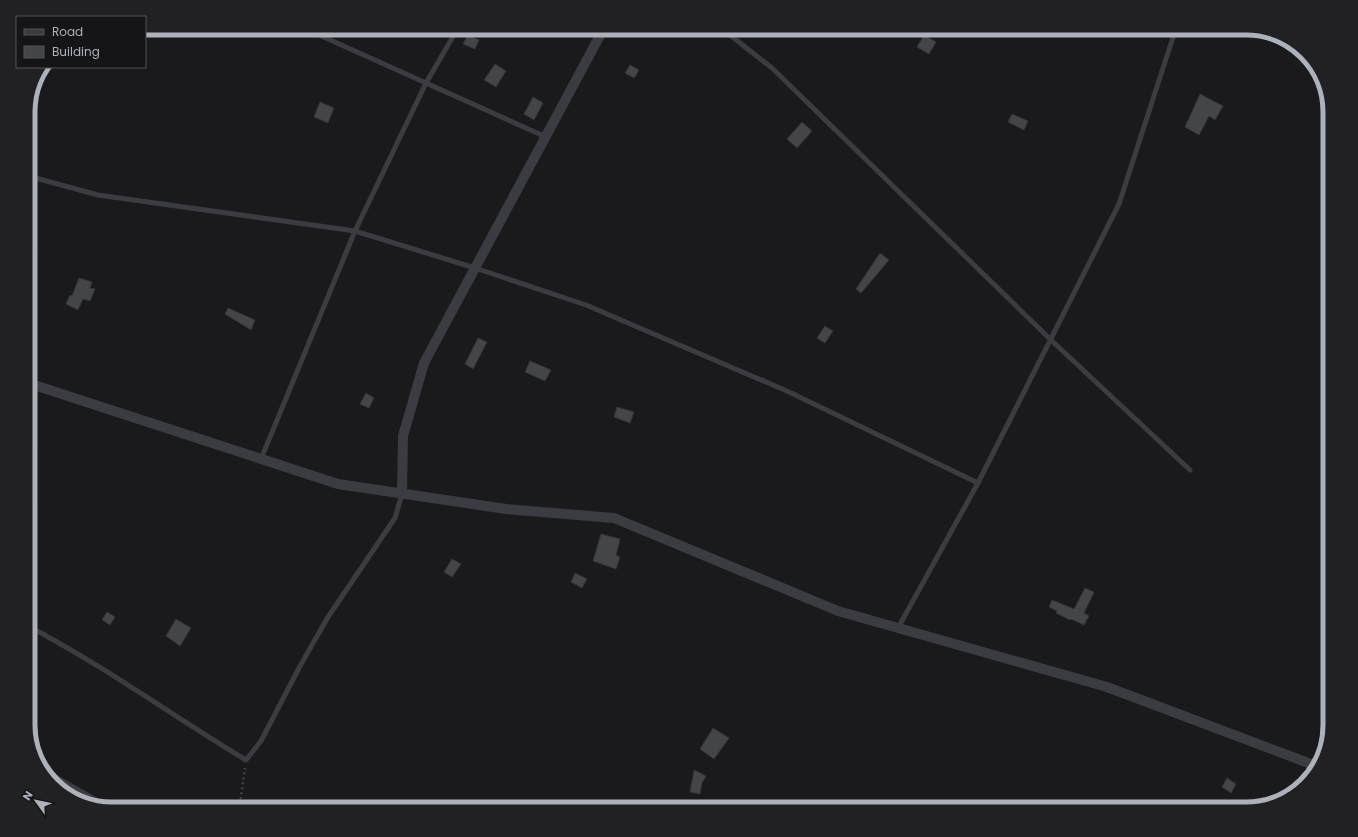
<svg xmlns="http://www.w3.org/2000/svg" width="1358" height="837" font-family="Poppins,sans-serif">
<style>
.building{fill:#444549;stroke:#343438}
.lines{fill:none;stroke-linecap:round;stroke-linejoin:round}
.path{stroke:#414348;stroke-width:2.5;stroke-dasharray:2 3;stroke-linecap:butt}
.service{stroke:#3b3c41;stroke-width:5}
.minor{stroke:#3b3c41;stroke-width:10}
.rim{fill:none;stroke:#adb1ba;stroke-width:5}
</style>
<rect width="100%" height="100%" fill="#1a1a1c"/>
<g class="building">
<path d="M468 35 479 40 475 49 463 44Z"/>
<path d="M924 35 936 42 929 54 917 47Z"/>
<path d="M495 64 506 71 496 87 484 80Z"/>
<path d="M630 65 639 70 634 78 625 73Z"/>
<path d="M1200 94 1223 106 1215 120 1209 116 1199 135 1185 127Z"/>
<path d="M533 97 543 103 534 120 524 114Z"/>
<path d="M320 102 334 108 328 123 314 117Z"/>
<path d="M1012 114 1028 121 1024 130 1008 122Z"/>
<path d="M802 122 812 131 797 148 787 139Z"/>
<path d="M880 253 889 260 861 293 856 289Z"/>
<path d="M79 278 92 282 90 288 95 289 90 301 83 299 78 310 66 304 70 295 72 296Z"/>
<path d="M228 308 255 320 251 330 225 314Z"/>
<path d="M825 326 833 331 825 343 817 338Z"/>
<path d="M478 338 487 342 473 369 465 364Z"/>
<path d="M530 361 551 370 545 381 525 372Z"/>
<path d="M366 393 374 398 369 408 360 404Z"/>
<path d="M617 407 634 412 630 423 614 417Z"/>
<path d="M601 534 620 539 616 555 620 557 616 569 593 561Z"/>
<path d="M452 559 461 564 452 577 444 572Z"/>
<path d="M575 573 587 579 582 588 571 582Z"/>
<path d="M1085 588 1094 592 1084 613 1089 616 1084 625 1071 619 1070 620 1056 613 1057 611 1049 607 1052 600 1074 609Z"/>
<path d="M107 612 115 617 110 625 102 620Z"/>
<path d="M176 619 191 628 180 646 166 636Z"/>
<path d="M713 728 729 738 714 759 700 749Z"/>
<path d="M694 770 706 776 702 783 700 794 690 792Z"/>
<path d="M1227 778 1236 784 1231 793 1222 787Z"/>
</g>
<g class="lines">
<path class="path" d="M241 809 240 804 245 768"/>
<g class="service">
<path d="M300 28 317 34 546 137"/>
<path d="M721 28 772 68 1051 340 1190 470"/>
<path d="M28 176 98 195 355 231 475 268 586 305 787 391 978 483"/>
<path d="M261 459 355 231 426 83 458 28"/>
<path d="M28 626C104 666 173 716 246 760L261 741 300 666 328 617 395 518 402 494"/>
<path d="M898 628 978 483 1119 204 1176 28"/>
<path d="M41 769 112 809"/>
</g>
<g class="minor">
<path d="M28 383 338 484 506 509 614 518 838 611 1107 687 1319 767"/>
<path d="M402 494 403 436 424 363 604 28"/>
</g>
</g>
<path d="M0 0H1358V837H0ZM112 35H1246A77 77 0 0 1 1323 112V725A77 77 0 0 1 1246 802H112A77 77 0 0 1 35 725V112A77 77 0 0 1 112 35Z" fill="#212124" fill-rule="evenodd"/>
<path class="rim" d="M112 35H1246A77 77 0 0 1 1323 112V725A77 77 0 0 1 1246 802H112A77 77 0 0 1 35 725V112A77 77 0 0 1 112 35Z"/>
<rect x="16" y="16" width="130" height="52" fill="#151517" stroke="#525358"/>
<rect x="24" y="29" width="20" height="6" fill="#3b3c41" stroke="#525358"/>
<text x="52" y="36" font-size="12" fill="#adb1ba">Road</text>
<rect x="24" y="46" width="20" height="12" fill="#444549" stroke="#525358"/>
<text x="52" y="56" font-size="12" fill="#adb1ba">Building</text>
<g transform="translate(36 801) rotate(303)" stroke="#151517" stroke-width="3" paint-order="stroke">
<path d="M0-3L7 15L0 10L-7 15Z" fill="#adb1ba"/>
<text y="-6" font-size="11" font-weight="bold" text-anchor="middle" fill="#adb1ba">N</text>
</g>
</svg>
